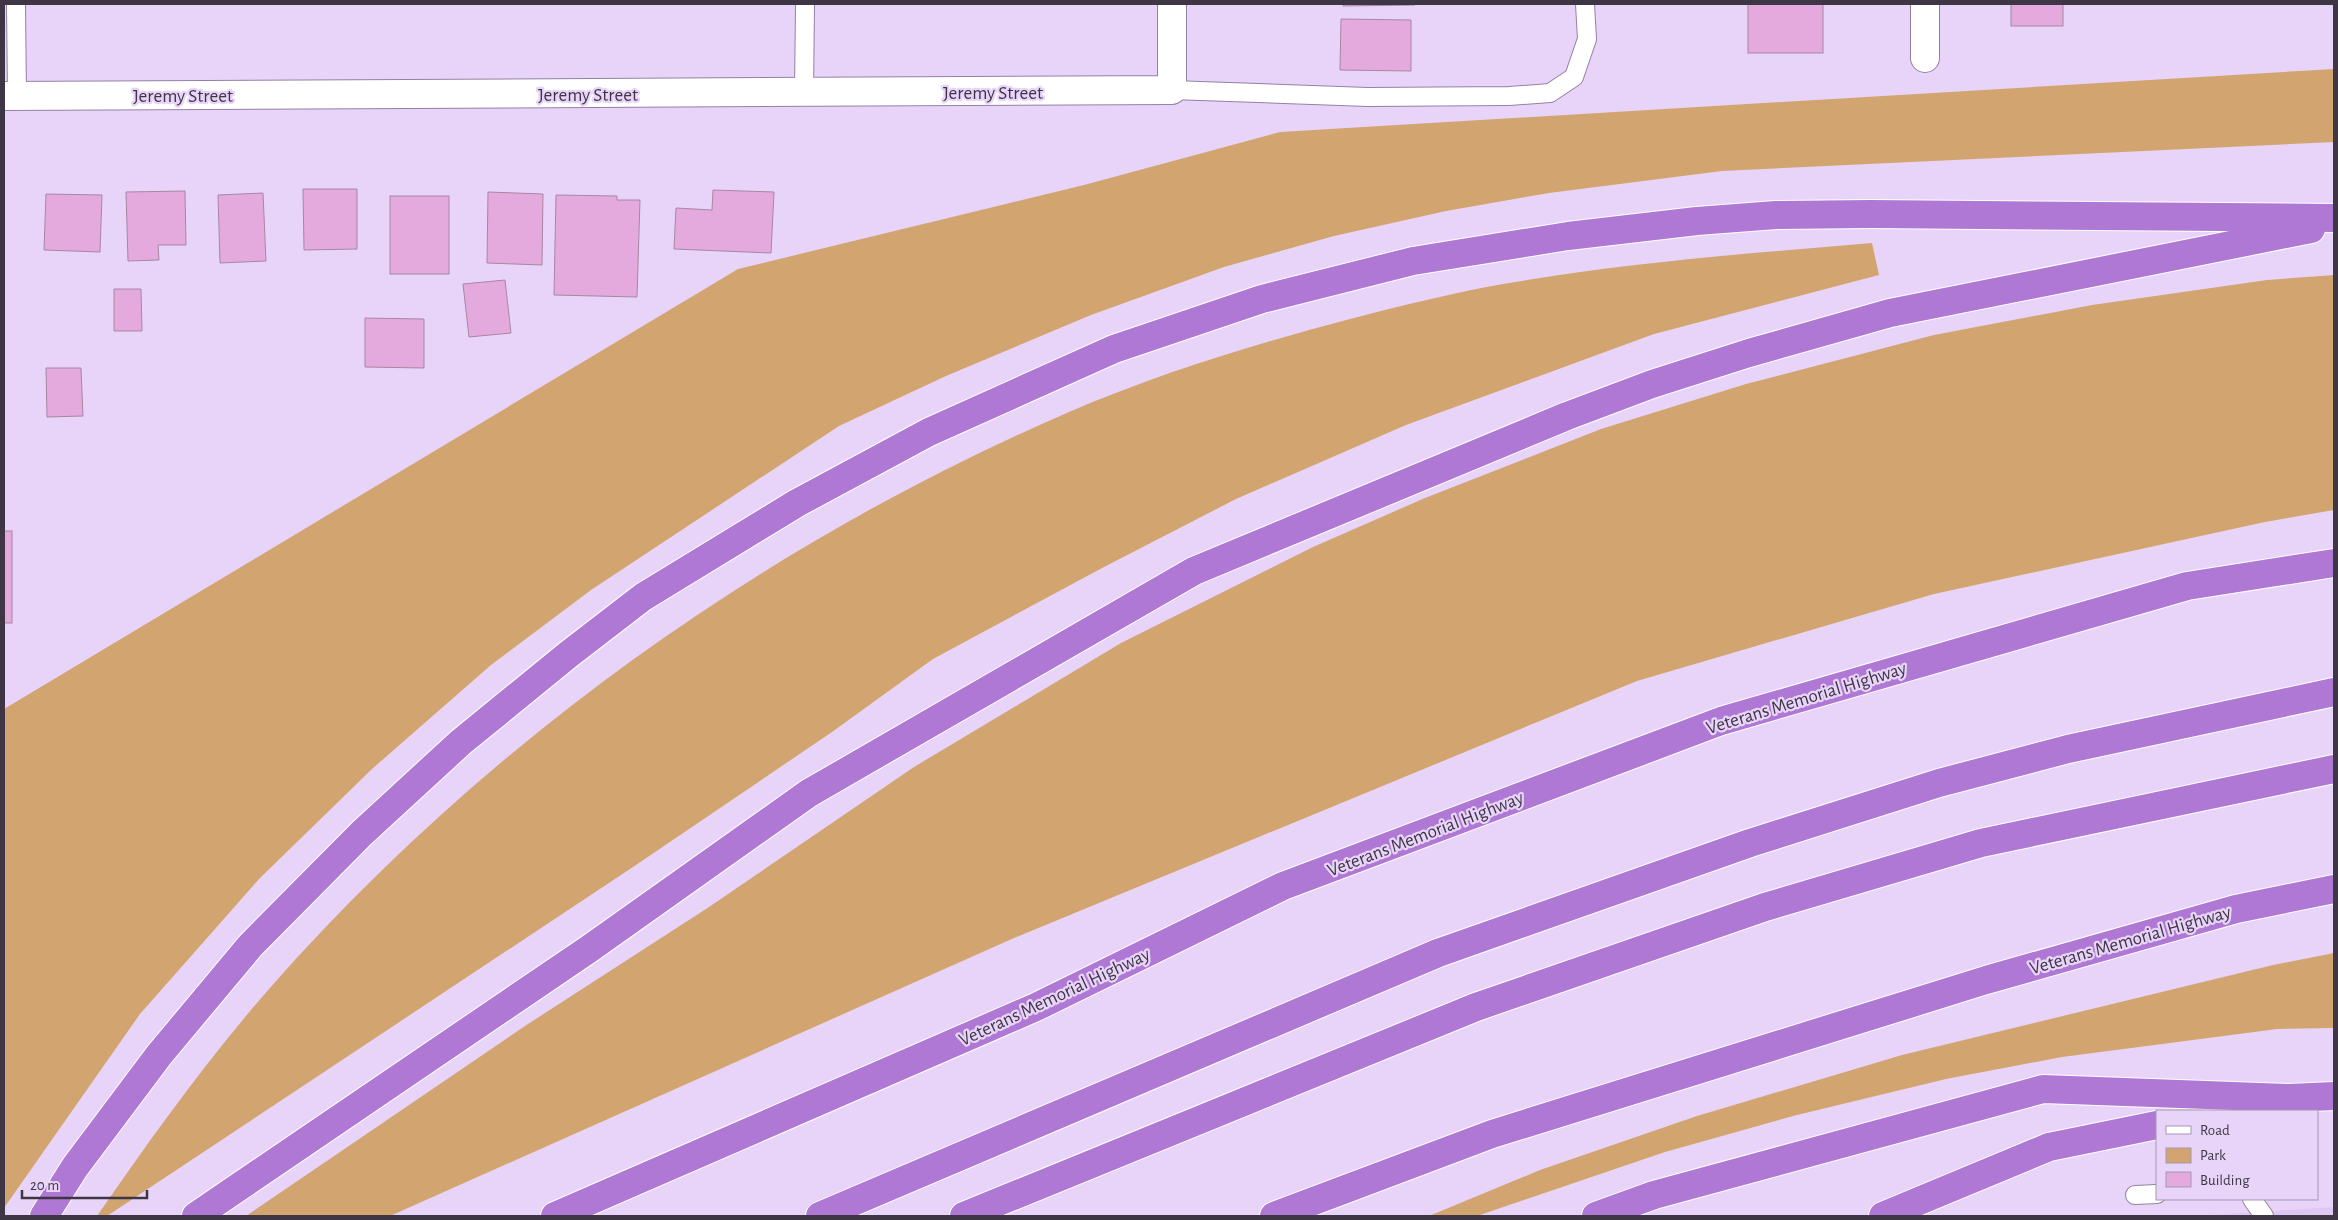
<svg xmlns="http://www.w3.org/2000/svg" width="2338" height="1220" font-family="'Alegreya Sans',sans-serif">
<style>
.built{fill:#dfc7f3}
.green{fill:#d2a570}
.building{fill:#e4a9dd;stroke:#a787a3}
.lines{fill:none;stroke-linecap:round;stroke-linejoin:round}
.service-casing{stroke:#9380a3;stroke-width:20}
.minor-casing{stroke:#9380a3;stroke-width:30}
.motorway-casing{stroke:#fff;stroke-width:30}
.service{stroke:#fff;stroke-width:18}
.minor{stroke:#fff;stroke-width:28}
.motorway{stroke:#ae78d4;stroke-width:28}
.labels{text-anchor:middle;stroke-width:4.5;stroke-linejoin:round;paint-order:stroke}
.street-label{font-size:19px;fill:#3e3645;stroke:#e9d4f9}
</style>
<rect width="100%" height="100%" fill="#e9d4f9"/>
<path class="built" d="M2334 1207V1216H2194Z"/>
<g class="green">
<path d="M2334 69V142L1722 171 1549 193 1446 211 1334 236 1224 267 1091 315 946 376 839 426 591 590 491 665 372 769 259 879 140 1014 4 1208V709L738 269 1084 185 1280 132Z"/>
<path d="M1872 243 1879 275 1654 334 1406 425 1236 499 1104 567 933 659 832 732 633 867 107 1216H97C151 1138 206 1061 269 989 486 742 767 542 1069 412 1160 373 1255 344 1350 319 1404 305 1460 291 1515 282 1633 262 1753 253 1872 243Z"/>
<path d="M2334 275V510L2265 522 1934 594 1637 681 1014 938 390 1216H246L528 1024 706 909 914 767 1121 643 1313 547 1425 498 1601 429 1746 384 1934 335 2092 305 2267 280Z"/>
<path d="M2334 953V1028L2277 1029 2193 1040 2062 1057 1946 1079 1793 1116 1665 1152 1477 1216H1429L1540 1170 1697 1116 1902 1055 2273 965Z"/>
</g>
<g class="building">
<path d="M1343 4H1415V5L1343 6Z"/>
<rect x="1748" y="4" width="75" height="49"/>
<rect x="2011" y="4" width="52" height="22"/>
<path d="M1341 19 1411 20V71L1340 70Z"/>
<path d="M303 189H357V249L304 250Z"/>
<path d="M713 190 774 192 771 253 674 249 676 208 712 210Z"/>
<path d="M185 191 186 245H158L159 260 128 261 126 192Z"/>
<path d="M488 192 543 194 542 265 487 263Z"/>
<path d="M263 193 266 261 220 263 218 195Z"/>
<path d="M46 194 102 195 100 252 44 250Z"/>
<path d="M556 195 617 196V200H640L637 297 554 295Z"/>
<rect x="390" y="196" width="59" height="78"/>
<path d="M505 280 511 333 469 337 463 284Z"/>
<path d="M114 289H141L142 331H114Z"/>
<path d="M365 318 424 319V368L365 367Z"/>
<path d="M46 368H81L83 416 47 417Z"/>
<rect x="4" y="531" width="8" height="92"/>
</g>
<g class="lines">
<defs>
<g id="service">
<path d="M16 4 17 96"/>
<path d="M1172 90 1368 97 1509 96 1550 93 1574 77 1587 39 1585 4"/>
<path d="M804 93 805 4"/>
<path d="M2135 1195 2157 1194"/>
<path d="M2252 1199 2264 1216"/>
</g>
<g id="minor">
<path d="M1925 4V58"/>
<path d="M4 96 1172 90V4"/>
</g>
<g id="motorway">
<path d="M44 1216 75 1167 159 1055 250 946 362 833 461 742 569 654 643 597 797 503 929 432 1114 349 1262 299 1413 261 1568 236 1697 221 1776 215 1871 214 2334 218"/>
<path d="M196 1216 589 949 809 793 1194 571 1567 416 1652 384 1749 353 1890 313 2311 229"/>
<path d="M555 1216 1036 1007 1283 886 1721 721 2187 586 2334 563"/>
<path d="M820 1216 1438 953 1750 843 1939 783 2068 749 2334 692"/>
<path d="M964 1216 1476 1007 1765 907 1981 843 2334 769"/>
<path d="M1274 1216 1492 1134 1986 980 2236 909 2334 889"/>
<path d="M1596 1216 1654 1195 2043 1089 2289 1098 2334 1096"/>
<path d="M1883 1216 2049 1147 2157 1125"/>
</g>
</defs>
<use href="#service" class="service-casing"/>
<use href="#minor" class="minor-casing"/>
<use href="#motorway" class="motorway-casing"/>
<use href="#service" class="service"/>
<use href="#minor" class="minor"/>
<use href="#motorway" class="motorway"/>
</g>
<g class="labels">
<g class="street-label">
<text x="993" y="99">Jeremy Street</text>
<text x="588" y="101">Jeremy Street</text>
<text x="183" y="102">Jeremy Street</text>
<text transform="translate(1806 697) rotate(-17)" y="7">Veterans Memorial Highway</text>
<text transform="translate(1425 833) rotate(-21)" y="7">Veterans Memorial Highway</text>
<text transform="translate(2130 939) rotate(-16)" y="7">Veterans Memorial Highway</text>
<text transform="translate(1054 996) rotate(-25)" y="7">Veterans Memorial Highway</text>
</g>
</g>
<rect width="2338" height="1220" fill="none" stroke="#3e3645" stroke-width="10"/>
<rect x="2156" y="1110" width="162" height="90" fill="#e9d4f9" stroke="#a595b1"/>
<rect x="2166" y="1126" width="25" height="8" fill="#ffffff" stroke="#a595b1"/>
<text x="2200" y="1135" font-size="15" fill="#3e3645">Road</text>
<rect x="2166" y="1148" width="25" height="15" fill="#d2a570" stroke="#a595b1"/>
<text x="2200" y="1160" font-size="15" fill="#3e3645">Park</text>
<rect x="2166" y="1172" width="25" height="15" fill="#e4a9dd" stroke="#a595b1"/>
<text x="2200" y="1185" font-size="15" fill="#3e3645">Building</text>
<path d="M22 1190v8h125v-8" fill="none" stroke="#3e3645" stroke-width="2.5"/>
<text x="30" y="1190" font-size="15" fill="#3e3645" stroke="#e9d4f9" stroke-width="4" paint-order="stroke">20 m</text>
</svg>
